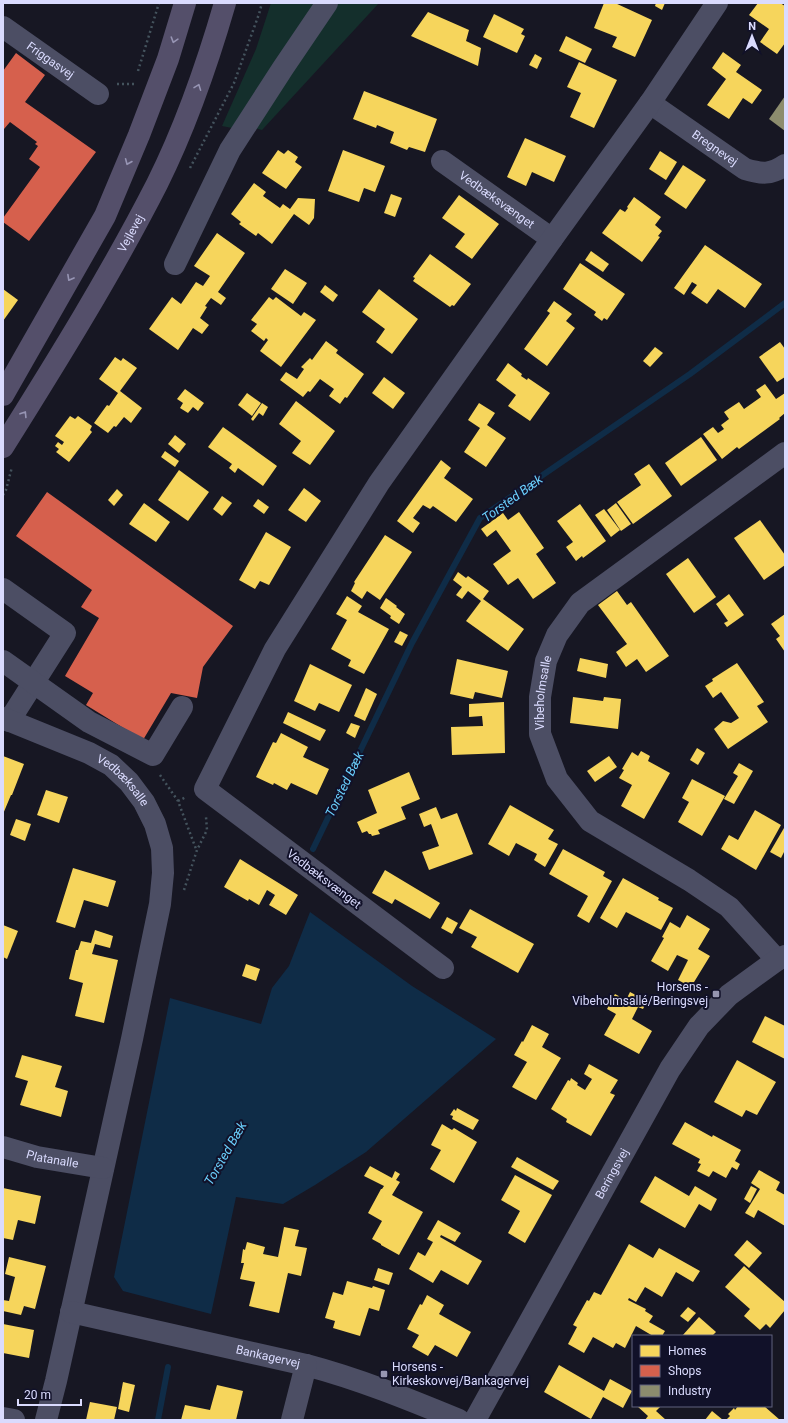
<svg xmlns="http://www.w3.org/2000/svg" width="788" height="1423" font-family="Roboto,sans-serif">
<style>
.green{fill:#142f2c}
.water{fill:#0f2c47}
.homes{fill:#f6d55c}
.shops{fill:#d6604d}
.industry{fill:#8c8c6e}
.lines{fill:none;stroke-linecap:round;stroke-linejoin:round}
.stream{stroke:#0f2c47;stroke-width:6}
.path{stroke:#44535d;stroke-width:2.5;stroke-dasharray:2 3;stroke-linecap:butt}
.minor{stroke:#4c4e64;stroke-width:22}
.major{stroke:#544f6a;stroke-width:22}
.oneway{stroke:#9795b4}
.poi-dot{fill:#9696b1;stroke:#111129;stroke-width:1.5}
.labels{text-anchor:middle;stroke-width:4;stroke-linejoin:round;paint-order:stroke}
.street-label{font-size:12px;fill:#dadbfe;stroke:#111129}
.poi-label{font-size:12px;fill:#dadbfe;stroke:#111129;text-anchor:end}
.water-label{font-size:13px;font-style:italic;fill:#6acffc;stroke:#111129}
</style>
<rect width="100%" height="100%" fill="#171723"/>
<g class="green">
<path d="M271 3H315L232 128 222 126 256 49Z"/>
<path d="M336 3H379L262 130 250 127Z"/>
</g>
<path class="water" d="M310 912 412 986 496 1039 366 1152 315 1185 283 1204 236 1197 211 1314 123 1291 114 1277 170 998 261 1024 272 988 289 966Z"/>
<g class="homes">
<path d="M604 3H615L652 20 635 57 612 47 617 37 594 28Z"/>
<path d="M656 3H665L662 10 655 6Z"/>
<path d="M758 3H780L785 6V43L777 54 760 42 769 29 749 15Z"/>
<path d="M428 12 469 30 466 41 481 48 478 66 411 36Z"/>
<path d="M494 14 524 29 521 34 525 36 517 53 483 37Z"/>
<path d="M566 36 592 49 585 63 559 51Z"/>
<path d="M723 52 741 65 736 72 762 90 752 104 743 98 729 119 707 105 726 79 712 68Z"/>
<path d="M535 54 542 58 537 69 529 65Z"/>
<path d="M579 62 617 80 594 128 570 117 581 93 567 87Z"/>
<path d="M364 91 437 119 425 152 409 147 407 150 390 143 394 132 377 125 376 128 353 119Z"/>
<path d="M525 138 566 156 554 182 532 172 526 186 507 177Z"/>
<path d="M278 150 284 154 288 150 298 157 295 162 302 167 286 189 262 173Z"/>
<path d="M343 150 385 166 375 192 364 188 359 202 328 191Z"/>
<path d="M660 151 677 162 666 180 649 169Z"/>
<path d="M683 165 706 180 686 209 664 194Z"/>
<path d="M254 183 266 192 263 196 280 208 283 204 290 209 298 198 315 199 314 218 309 225 294 214 272 244 258 233 256 236 239 224 241 222 231 214Z"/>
<path d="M391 194 402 198 395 217 384 213Z"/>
<path d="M459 195 499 224 472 259 455 247 465 234 442 218Z"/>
<path d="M634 197 661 217 655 225 662 231 658 236 660 237 642 262 602 233 620 209 625 212 628 208 627 207Z"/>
<path d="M217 233 245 253 218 292 226 298 221 305 211 298 205 306 207 307 200 318 209 325 202 334 193 328 178 350 149 329 172 297 181 304 196 282 203 286 210 276 194 266Z"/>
<path d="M705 245 762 284 745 308 718 289 707 304 691 293 697 285 692 282 684 295 674 288Z"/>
<path d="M591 251 609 264 603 272 585 260Z"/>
<path d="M430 254 471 284 454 306 452 305 450 307 413 281 415 278 413 277Z"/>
<path d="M580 263 625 294 607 320 604 318 602 321 594 315 596 312 563 289Z"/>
<path d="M285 269 307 283 293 304 271 289Z"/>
<path d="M325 285 338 295 333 302 320 292Z"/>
<path d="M3 289 18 300 3 321Z"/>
<path d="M379 289 418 319 392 354 376 342 385 329 362 312Z"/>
<path d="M269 297 273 300 276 297 301 316 304 312 316 320 281 367 260 351 268 340 266 338 264 341 251 331 257 324 251 320Z"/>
<path d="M554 301 572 314 566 321 575 328 547 366 524 349 550 313 547 311Z"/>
<path d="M326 341 338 350 336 353 364 374 347 398 345 397 340 404 329 396 334 389 320 379 310 392 308 391 303 397 280 380 286 372 297 379 304 369 301 367 310 358 312 360Z"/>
<path d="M780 342 785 349V377L777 382 759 357Z"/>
<path d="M655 347 663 353 650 367 643 361Z"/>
<path d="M115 357 121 361 123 358 137 368 120 391 142 408 131 423 124 417 116 427 114 426 108 433 94 423 107 405 109 406 118 393 99 379Z"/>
<path d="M508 363 522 374 521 376 527 380 528 378 550 393 530 421 508 406 516 395 496 380Z"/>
<path d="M384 377 405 393 393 409 372 393Z"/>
<path d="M765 384 776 399 785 393V413L779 418 780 419 739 449 737 447 722 459 703 434 713 427 718 433 724 429 721 425 729 419 724 412 739 402 744 409 761 397 756 390Z"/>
<path d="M185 389 204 403 198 411 193 407 188 413 180 408 183 403 177 399Z"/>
<path d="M247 393 261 403 252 416 238 405Z"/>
<path d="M296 401 335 431 310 465 292 453 301 441 279 424Z"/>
<path d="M262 403 268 407 263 416 259 413 253 421 251 419Z"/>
<path d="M479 403 495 413 487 425 506 438 486 467 464 452 480 428 468 420Z"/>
<path d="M70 416 75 419 78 416 92 426 90 430 92 432 69 462 56 452 59 449 55 446 58 442 62 445 64 442 55 436Z"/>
<path d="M223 427 277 466 263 486 238 468 235 473 229 468 232 464 208 447Z"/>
<path d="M175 435 186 444 179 453 168 444Z"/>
<path d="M701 437 717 460 681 486 665 463Z"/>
<path d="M165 451 179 461 175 467 161 457Z"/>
<path d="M441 460 451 468 444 478 473 499 456 522 433 506 430 509 423 505 413 518 420 523 413 533 397 521Z"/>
<path d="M649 464 672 496 633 524 617 502 641 485 634 474Z"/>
<path d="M179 470 209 492 188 521 158 500Z"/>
<path d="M304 488 321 501 306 522 288 510Z"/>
<path d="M117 489 123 495 114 506 108 500Z"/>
<path d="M222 496 232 503 222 516 213 509Z"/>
<path d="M258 499 269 507 264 514 253 506Z"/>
<path d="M144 503 170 522 156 542 129 524Z"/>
<path d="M616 503 631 524 621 531 607 510Z"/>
<path d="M580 504 606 541 583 558 582 556 576 561 566 547 573 542 557 521Z"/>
<path d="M604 509 620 530 611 537 595 515Z"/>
<path d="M519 512 544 548 536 554 556 583 533 599 518 578 508 585 493 564 511 551 496 530 487 537 481 529 503 513 508 520Z"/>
<path d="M760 520 785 555V565L764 580 734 538Z"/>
<path d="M266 532 291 547 269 585 260 581 255 589 239 580Z"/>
<path d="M385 535 412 552 380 600 367 591 362 599 351 591 355 583 354 582Z"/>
<path d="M688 558 716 597 694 613 666 574Z"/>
<path d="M458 572 466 578 468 576 489 591 483 599 524 629 508 651 466 621 481 601 468 591 462 599 456 595 462 587 453 580Z"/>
<path d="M617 591 627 605 631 602 669 656 646 672 637 659 626 667 616 652 627 644 598 605Z"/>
<path d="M729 594 744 615 727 627 724 623 728 621 716 604Z"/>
<path d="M347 596 362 606 358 612 389 629 364 674 348 666 351 660 331 649 347 620 336 614Z"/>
<path d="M386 598 397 606 396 607 405 614 399 624 390 618 391 616 380 608Z"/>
<path d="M785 614V652L776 639 780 636 771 624Z"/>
<path d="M400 631 408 635 402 646 394 642Z"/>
<path d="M580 658 608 664 606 678 577 671Z"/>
<path d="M457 659 508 671 502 698 475 692 473 699 450 694Z"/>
<path d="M737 663 764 702 757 706 768 722 728 749 714 729 723 721 731 723 739 718 721 692 713 698 705 686 713 681 712 679Z"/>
<path d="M310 664 352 685 339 712 319 703 315 711 294 701Z"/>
<path d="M366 688 377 694 365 721 354 716Z"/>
<path d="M573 697 603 701 604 697 621 699 618 729 570 723Z"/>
<path d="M504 702 505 753 452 755 451 727 483 726 482 716 469 717V704Z"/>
<path d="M288 712 326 730 320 741 283 723Z"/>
<path d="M351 723 360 726 355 738 346 733Z"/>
<path d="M281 733 308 747 303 757 329 769 317 795 291 783 287 790 274 783 273 785 256 777 273 742 276 743Z"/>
<path d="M697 748 705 753 698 765 690 760Z"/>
<path d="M641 751 650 756 648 761 670 773 644 819 621 806 632 785 619 778 624 770 622 769 632 752 638 756Z"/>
<path d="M3 756 24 764 12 795H11L3 814Z"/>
<path d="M609 756 617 767 595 782 587 771Z"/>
<path d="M739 763 753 771 734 804 724 799 738 776 733 773Z"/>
<path d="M409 772 420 799 401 807 406 819 378 830 380 834 372 836 371 834H369L367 831 362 833 357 822 377 813 368 790Z"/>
<path d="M692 779 725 796 702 836 678 822 689 802 682 798Z"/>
<path d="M46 790 68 797 59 823 37 815Z"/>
<path d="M510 805 554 830 548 839 558 844 545 867 534 860 537 854 516 843 509 856 488 844Z"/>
<path d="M436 807 441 819 457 813 473 854 429 870 422 852 439 846 431 824 424 827 419 814Z"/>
<path d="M755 810 781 825 756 870 721 849 729 835 738 840Z"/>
<path d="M16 819 31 824 25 841 10 835Z"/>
<path d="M784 828H785V850L781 858 770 852Z"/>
<path d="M563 849 605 872 603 876 612 881 589 923 577 916 588 896 549 874Z"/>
<path d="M240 859 298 895 286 915 269 905 275 895 267 890 259 905 249 899 248 901 224 887Z"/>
<path d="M73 868 116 881 108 907 84 900 75 928 56 922Z"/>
<path d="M385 870 440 903 430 919 395 899 392 904 372 893Z"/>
<path d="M623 878 659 898 658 900 673 908 661 930 626 912 617 928 600 918Z"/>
<path d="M470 909 534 944 518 973 471 947 477 937 459 928Z"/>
<path d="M687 915 710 929 698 949 710 956 691 987 678 980 688 960 677 955 668 971 651 961 664 938 662 937 670 922 680 928Z"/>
<path d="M447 917 458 923 452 934 441 928Z"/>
<path d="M3 925 18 931 7 959 3 957Z"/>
<path d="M95 930 113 936 110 948 95 944 92 954 118 960 104 1023 75 1016 83 983 69 979 76 950H78L81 941 91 943Z"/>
<path d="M246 964 260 969 256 981 242 976Z"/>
<path d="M630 992 647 1001 643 1009 638 1007 632 1019 652 1031 639 1054 604 1035 616 1014 607 1009 615 994 626 1000Z"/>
<path d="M765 1016 785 1026V1059L752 1042Z"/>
<path d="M532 1025 549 1034 542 1047 561 1058 536 1100 512 1087 527 1062 514 1055 522 1041 523 1042Z"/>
<path d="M22 1055 62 1066 55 1087 68 1091 61 1117 20 1105 28 1081 15 1077Z"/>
<path d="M737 1060 776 1082 757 1115 746 1110 742 1117 714 1102Z"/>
<path d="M589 1064 618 1080 610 1093 615 1095 591 1136 566 1122 567 1119 551 1109 568 1080 570 1081 571 1078 578 1083 577 1085 585 1090 592 1079 584 1074Z"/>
<path d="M457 1108 479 1120 473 1130 452 1119 453 1116 450 1115 454 1109 456 1111Z"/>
<path d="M685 1122 712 1137 713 1135 741 1150 735 1161 740 1164 737 1170 732 1167 726 1178 713 1171 709 1177 697 1171 701 1164 698 1163 700 1159 672 1144Z"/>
<path d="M442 1124 452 1130 454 1128 477 1142 454 1183 430 1169 441 1150 431 1145Z"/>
<path d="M517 1157 559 1181 553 1190 511 1167Z"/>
<path d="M370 1166 392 1178 395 1171 400 1174 396 1180 400 1182 392 1195 423 1212 399 1255 381 1245V1244L372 1239 382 1221 368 1213 381 1189H382L384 1186 364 1176Z"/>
<path d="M759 1170 780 1182 776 1190 785 1195V1226L758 1210 754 1218 745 1213 760 1189 751 1183Z"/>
<path d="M515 1175 552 1195 525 1243 508 1233 520 1211 501 1200Z"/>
<path d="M655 1176 689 1196 695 1186 717 1199 711 1211 699 1204 685 1228 640 1202Z"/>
<path d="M751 1186 757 1189 750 1203 744 1199Z"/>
<path d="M3 1188 41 1196 35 1224 18 1220 13 1240 3 1238Z"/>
<path d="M438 1220 461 1233 455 1242 441 1235 440 1237 482 1261 468 1285 441 1270 433 1283 409 1269 418 1252 425 1256 433 1242 427 1239Z"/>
<path d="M284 1227 299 1230 295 1246 307 1248 301 1276 288 1273 279 1313 249 1306 255 1282 240 1279 244 1263H241L243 1249 245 1250 247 1242 265 1247 263 1254 278 1257Z"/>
<path d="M747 1240 762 1253 749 1268 734 1255Z"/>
<path d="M629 1244 653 1258 659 1248 700 1271 693 1282 676 1272 662 1297 645 1287 636 1302 629 1298 628 1300 646 1309 645 1311 653 1316 649 1322 665 1331 662 1336H653L636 1326 625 1348 616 1343 613 1348 593 1337 584 1353 568 1344 577 1327 573 1325 587 1300 589 1301 594 1292 601 1295Z"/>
<path d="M9 1257 46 1266 35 1309 24 1306 21 1315 3 1311V1300L9 1301 15 1277 5 1274Z"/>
<path d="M744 1266 785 1302V1310L770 1328 766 1324 760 1330 744 1316 750 1309 725 1287Z"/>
<path d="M378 1268 393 1273 389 1285 374 1280Z"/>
<path d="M347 1281 372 1288 373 1286 385 1290 379 1311 369 1308 360 1336 333 1328 335 1321 325 1318 333 1292 343 1295Z"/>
<path d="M427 1295 444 1305 439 1314 471 1332 457 1357 435 1345 428 1356 412 1347 419 1335 407 1329 420 1304 422 1305Z"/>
<path d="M688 1307 696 1313 688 1322 680 1316Z"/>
<path d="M699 1317 716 1332 712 1336H682Z"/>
<path d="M3 1324 34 1330 29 1358 3 1353Z"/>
<path d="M559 1365 604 1391 610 1379 632 1391 623 1408 603 1397 591 1419 544 1392Z"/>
<path d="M123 1382 135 1385 129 1412 118 1409Z"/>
<path d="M217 1385 243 1391 236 1420H181L185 1405 210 1410Z"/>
<path d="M90 1402 117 1407 114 1420H86Z"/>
<path d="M637 1406H661L656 1411 666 1420H645L648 1416Z"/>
<path d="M738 1406H764L780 1420H726L730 1416 728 1414 734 1408 735 1410Z"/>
<path d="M712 1411 723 1420H705Z"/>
</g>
<g class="shops">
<path d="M16 53 45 75 25 102 96 152 29 241 3 222V218L40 167 29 159 38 146 35 144 37 142 10 122 4 129 3 128V71Z"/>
<path d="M47 492 233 626 203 667 197 698 171 693 143 740 86 705 93 693 65 676 99 618 81 607 92 590 16 536Z"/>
</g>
<path class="industry" d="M785 96V131L769 119Z"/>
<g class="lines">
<g class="stream">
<path d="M313 849 412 643 480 518 690 374 785 303"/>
<path d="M158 1420 168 1367"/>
</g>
<g class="path">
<path d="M138 71 159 3"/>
<path d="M117 84H134"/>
<path d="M190 168 234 83 259 14 262 3"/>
<path d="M3 495 6 490 12 467"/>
<path d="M160 775 178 801 196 849"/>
<path d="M178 801 186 797"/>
<path d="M184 890 197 850 207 830 206 817"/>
</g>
<g class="minor">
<path id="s1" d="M3 27 98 94"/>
<path id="s2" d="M650 103 745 169C761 174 771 175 785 165"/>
<path id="s3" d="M442 161 552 239"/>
<path d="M175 264 230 150 283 68 327 3"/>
<path d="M3 589 65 633 9 721"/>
<path d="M3 661 89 722 153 755 182 707"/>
<path id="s4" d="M3 718 89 753 111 765 129 782 144 802 155 824 162 848 163 873 160 904 132 1039 56 1381 46 1420"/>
<path id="s5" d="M777 960 729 907 689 880 590 821 557 779 540 734V697L546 661 557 635 580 603 785 453"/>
<path d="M443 968 205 789 275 649 379 483 552 239 650 103 717 3"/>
<path id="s6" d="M3 1147 37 1157 103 1168"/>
<path id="s7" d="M71 1312 306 1365C359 1379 408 1399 459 1420"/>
<path d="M3 1418 14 1420"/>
<path d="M292 1420 306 1365"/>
<path id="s8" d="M475 1420 670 1069 699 1026 729 995 777 960 785 956"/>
</g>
<g class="major">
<path d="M3 395 105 216 139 135 168 59 185 3"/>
<path id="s9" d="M3 447C57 361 111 274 157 184 186 126 207 65 225 3"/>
</g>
</g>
<defs><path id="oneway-chevron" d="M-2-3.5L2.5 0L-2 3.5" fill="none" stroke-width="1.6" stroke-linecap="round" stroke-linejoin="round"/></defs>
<g class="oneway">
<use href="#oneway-chevron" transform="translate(174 40) rotate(107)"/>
<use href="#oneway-chevron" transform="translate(198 87) rotate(-69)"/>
<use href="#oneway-chevron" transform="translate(128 162) rotate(113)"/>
<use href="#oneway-chevron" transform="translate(70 278) rotate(119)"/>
<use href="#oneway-chevron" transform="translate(24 414) rotate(-58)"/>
</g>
<g class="poi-dot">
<rect x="712" y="990" width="8" height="8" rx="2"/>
<rect x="380" y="1370" width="8" height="8" rx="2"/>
</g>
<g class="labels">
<g class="street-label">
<text dy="4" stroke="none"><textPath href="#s1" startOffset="58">Friggasvej</textPath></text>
<text dy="4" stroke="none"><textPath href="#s2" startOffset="79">Bregnevej</textPath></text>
<text dy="4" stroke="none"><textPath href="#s3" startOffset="67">Vedbæksvænget</textPath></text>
<text dy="4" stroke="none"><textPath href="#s9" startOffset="249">Vejlevej</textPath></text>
<text dy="4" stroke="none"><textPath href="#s5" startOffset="378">Vibeholmsalle</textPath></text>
<text dy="4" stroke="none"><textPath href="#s4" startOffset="137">Vedbæksalle</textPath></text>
<text transform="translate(324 879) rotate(37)" y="4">Vedbæksvænget</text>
<text dy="4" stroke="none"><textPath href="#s6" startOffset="51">Platanalle</textPath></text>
<text dy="4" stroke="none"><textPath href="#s8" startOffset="282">Beringsvej</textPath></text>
<text dy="4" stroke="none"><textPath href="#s7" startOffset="202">Bankagervej</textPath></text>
</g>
<g class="poi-label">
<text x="708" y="991">Horsens -<tspan x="708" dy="14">Vibeholmsallé/Beringsvej</tspan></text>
<text x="392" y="1371" text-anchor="start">Horsens -<tspan x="392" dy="14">Kirkeskovvej/Bankagervej</tspan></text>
</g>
<g class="water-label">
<text transform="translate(512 498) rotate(-36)" y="5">Torsted Bæk</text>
<text transform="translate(344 784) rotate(-64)" y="5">Torsted Bæk</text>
<text transform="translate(225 1153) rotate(-60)" y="5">Torsted Bæk</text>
</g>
</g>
<rect width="788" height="1423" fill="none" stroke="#dadbfe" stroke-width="8"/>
<rect x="632" y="1335" width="140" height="72" fill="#111129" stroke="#61627e"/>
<rect x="640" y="1345" width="20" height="12" fill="#f6d55c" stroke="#61627e"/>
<text x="668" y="1355" font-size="12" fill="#dadbfe">Homes</text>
<rect x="640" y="1365" width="20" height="12" fill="#d6604d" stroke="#61627e"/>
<text x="668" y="1375" font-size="12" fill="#dadbfe">Shops</text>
<rect x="640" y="1385" width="20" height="12" fill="#8c8c6e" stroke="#61627e"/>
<text x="668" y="1395" font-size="12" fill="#dadbfe">Industry</text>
<g transform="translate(752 36)" stroke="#111129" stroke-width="3" paint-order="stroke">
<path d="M0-3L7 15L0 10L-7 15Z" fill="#dadbfe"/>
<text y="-6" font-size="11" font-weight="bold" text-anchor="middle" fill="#dadbfe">N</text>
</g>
<path d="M18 1399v6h63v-6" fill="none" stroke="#dadbfe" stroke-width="2"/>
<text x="24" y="1399" font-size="12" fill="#dadbfe" stroke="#111129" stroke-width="3" paint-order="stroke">20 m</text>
</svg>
